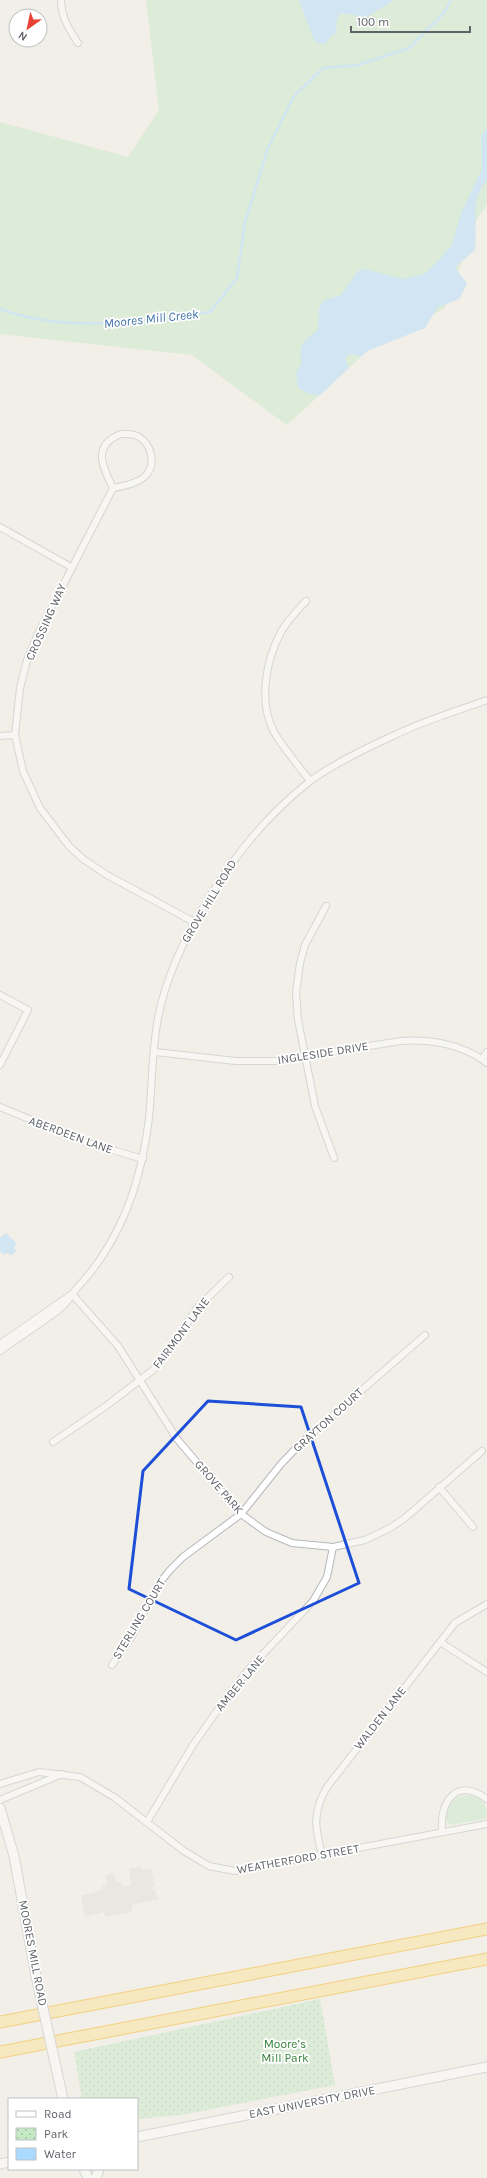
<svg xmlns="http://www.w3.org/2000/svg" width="487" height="2178" font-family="Karla,sans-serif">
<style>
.education{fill:#e1ded6}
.green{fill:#c5e8c5}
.park{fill:url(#park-dots)}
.water{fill:#aadaff}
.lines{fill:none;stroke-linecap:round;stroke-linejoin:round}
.stream{stroke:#aadaff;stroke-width:2.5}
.street-casing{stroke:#b5b8bc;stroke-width:8}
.secondary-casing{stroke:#b6babf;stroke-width:11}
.highway-casing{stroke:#f9ab00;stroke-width:13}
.street{stroke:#fff;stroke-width:6}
.secondary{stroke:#fff;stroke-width:9}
.highway{stroke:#fde293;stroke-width:11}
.secondary-bridge-casing{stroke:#b6babf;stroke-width:11;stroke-linecap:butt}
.secondary-bridge{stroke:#fff;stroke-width:9}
.marked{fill:none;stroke:#1d4ed8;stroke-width:3;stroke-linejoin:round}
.labels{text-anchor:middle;stroke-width:3.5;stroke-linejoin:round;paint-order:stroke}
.street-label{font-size:12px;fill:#5f6368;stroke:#fff}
.park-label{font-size:12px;fill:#348238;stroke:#fff}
.water-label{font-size:13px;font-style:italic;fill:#4174aa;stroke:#fff}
</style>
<defs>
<pattern id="park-dots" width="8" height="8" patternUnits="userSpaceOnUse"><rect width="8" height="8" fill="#c5e8c5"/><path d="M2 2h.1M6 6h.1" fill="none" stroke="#a3c0a4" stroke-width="1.8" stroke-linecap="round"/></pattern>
</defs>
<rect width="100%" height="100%" fill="#f1efe8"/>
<path class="education" d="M141 1867 142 1870 151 1869 155 1886 152 1887V1889H155L158 1899 132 1905 131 1912 106 1917 104 1912 85 1917 81 1896 103 1890 102 1886 107 1884 105 1875 114 1873 116 1882 121 1881 122 1886 131 1885 129 1869Z"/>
<g class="green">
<path d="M146 0H487V204L477 219 445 308 367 351 287 425 192 355 0 334V122L128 157 159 110Z"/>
<path d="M468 1795C482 1798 487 1802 487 1817L485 1819 451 1825C441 1820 446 1806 453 1801 457 1797 463 1796 468 1795Z"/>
</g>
<path class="park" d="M320 1999 335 2085 181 2115 137 2119V2099H82L74 2052Z"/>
<g class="water">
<path d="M299 0H394L367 17 341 13 337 19 336 34 332 35 325 44 317 43 314 40Z"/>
<path d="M487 128V180C469 199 478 227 475 250L455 267 467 284 459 299 438 307 425 328 367 351 362 356 349 354 345 359 349 368 320 395 309 394 298 388 296 373C305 359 299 362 301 349 302 341 312 335 318 329L319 308 323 301 341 295 358 271 365 269 403 279 424 274 436 263 452 245 461 213 482 169 481 135Z"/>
<path d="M6 1233 16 1243 14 1249 17 1251 12 1255 6 1253 4 1255 0 1251V1238Z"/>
</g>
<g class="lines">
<path class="stream" d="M0 309C67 334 142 321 210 312L237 278 245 222 268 148 294 96 323 68 358 65 409 48 444 13 451 0"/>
<defs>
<g id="street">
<path d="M61 0C61 17 69 29 78 43"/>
<path d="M121 434C127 434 134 433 139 437 151 444 156 463 147 474 140 483 124 486 113 488 102 466 92 445 121 434Z"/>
<path d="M113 488 38 634 27 660 20 688 15 735 23 771 40 808 69 846 83 859 107 875 194 922"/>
<path d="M0 527 71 567"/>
<path d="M306 601C298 610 287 621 281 632 266 660 258 702 274 732 284 749 298 765 310 781"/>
<path d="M0 736 15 735"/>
<path d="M326 906 305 945 300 963 296 993 298 1020 315 1106 334 1158"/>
<path d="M0 995 28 1010 0 1065"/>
<path d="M155 1052 236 1061H275L401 1041C430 1039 463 1044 487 1063"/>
<path d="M482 1059 487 1052"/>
<path d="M0 1107 85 1142 143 1159"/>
<path d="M72 1294 118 1346 177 1439 241 1514 266 1532 292 1543 333 1547 365 1540 390 1528 405 1518 482 1451"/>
<path d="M0 1344 69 1296"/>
<path d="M0 1351C20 1337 41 1323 61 1308 67 1303 72 1294 77 1288 122 1240 141 1182 149 1118 152 1085 152 1050 158 1018 166 976 185 937 207 901 234 856 267 815 309 782 334 763 368 747 397 734 426 720 457 711 487 700"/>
<path d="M53 1442 106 1406 153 1370 165 1356 197 1308 229 1277"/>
<path d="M439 1487 473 1527"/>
<path d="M440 1642 487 1672"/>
<path d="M112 1665 132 1636 158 1585 170 1570 183 1557 241 1514 281 1464 300 1444 425 1335"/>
<path d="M0 1784 39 1772 80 1777 114 1797 184 1851 209 1866 235 1871 487 1824"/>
<path d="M0 1800 62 1774"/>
<path d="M147 1822 193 1745 226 1698 249 1669 313 1601 327 1577 333 1547"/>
<path d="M442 1832C440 1801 456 1777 487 1799"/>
<path d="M322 1855C315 1828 312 1813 327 1787L455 1623 487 1604"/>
</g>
<g id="secondary">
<path d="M0 1808 14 1856 36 1976"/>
<path d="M59 2081 63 2099"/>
<path d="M137 2137 487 2067"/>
<path d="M0 2164 9 2162"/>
<path d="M84 2169 88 2178"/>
<path d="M96 2178 99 2169"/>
</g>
<g id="highway">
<path d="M0 2022 487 1929"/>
<path d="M0 2052 487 1959"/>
</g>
</defs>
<use href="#street" class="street-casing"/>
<use href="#secondary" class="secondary-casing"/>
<use href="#highway" class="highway-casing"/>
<use href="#street" class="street"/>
<use href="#secondary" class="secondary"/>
<use href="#highway" class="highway"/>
<defs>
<path id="secondary-bridge" d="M36 1976 59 2081"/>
</defs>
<use href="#secondary-bridge" class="secondary-bridge-casing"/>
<use href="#secondary-bridge" class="secondary-bridge"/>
</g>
<path d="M0 0H487V2178H0ZM208 1401 301 1407 359 1583 236 1640 129 1589 143 1471Z" fill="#f1efe8" fill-opacity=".55" fill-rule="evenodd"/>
<path class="marked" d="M208 1401 301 1407 359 1583 236 1640 129 1589 143 1471Z"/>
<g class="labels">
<g class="street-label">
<text transform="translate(46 622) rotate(-66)" y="4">CROSSING WAY</text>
<text transform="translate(209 901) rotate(-59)" y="4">GROVE HILL ROAD</text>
<text transform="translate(323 1053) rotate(-9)" y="4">INGLESIDE DRIVE</text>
<text transform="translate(71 1135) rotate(20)" y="4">ABERDEEN LANE</text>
<text transform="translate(181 1333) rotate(-53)" y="4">FAIRMONT LANE</text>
<text transform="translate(328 1420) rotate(-42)" y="4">GRAYTON COURT</text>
<text transform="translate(219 1487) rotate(49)" y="4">GROVE PARK</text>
<text transform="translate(139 1619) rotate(-59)" y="4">STERLING COURT</text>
<text transform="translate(240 1683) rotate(-50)" y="4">AMBER LANE</text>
<text transform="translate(380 1718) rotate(-52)" y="4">WALDEN LANE</text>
<text transform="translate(298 1859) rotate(-10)" y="4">WEATHERFORD STREET</text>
<text transform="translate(33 1953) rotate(79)" y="4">MOORES MILL ROAD</text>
<text transform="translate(312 2102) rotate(-11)" y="4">EAST UNIVERSITY DRIVE</text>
</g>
<g class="park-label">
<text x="285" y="2048">Moore’s<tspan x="285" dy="14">Mill Park</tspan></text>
</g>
<g class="water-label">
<text transform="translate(151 318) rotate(-6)" y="5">Moores Mill Creek</text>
</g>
</g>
<rect x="8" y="2098" width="130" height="72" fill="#ffffff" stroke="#bfc1c3"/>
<rect x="16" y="2111" width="20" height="6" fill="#ffffff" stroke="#bfc1c3"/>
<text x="44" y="2118" font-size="12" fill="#5f6368">Road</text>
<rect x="16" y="2128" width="20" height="12" fill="url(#park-dots)" stroke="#bfc1c3"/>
<text x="44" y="2138" font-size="12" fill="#5f6368">Park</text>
<rect x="16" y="2148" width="20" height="12" fill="#aadaff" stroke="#bfc1c3"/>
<text x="44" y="2158" font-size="12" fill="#5f6368">Water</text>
<g transform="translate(28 28) rotate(213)"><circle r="19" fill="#ffffff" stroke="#bfc1c3"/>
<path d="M0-3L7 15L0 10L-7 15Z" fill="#ea4335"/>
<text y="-6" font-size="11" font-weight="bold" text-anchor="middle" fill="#5f6368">N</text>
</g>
<path d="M351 26v6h119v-6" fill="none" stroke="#5f6368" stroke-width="2"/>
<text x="357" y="26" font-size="12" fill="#5f6368" stroke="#ffffff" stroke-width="3" paint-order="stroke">100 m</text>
</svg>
